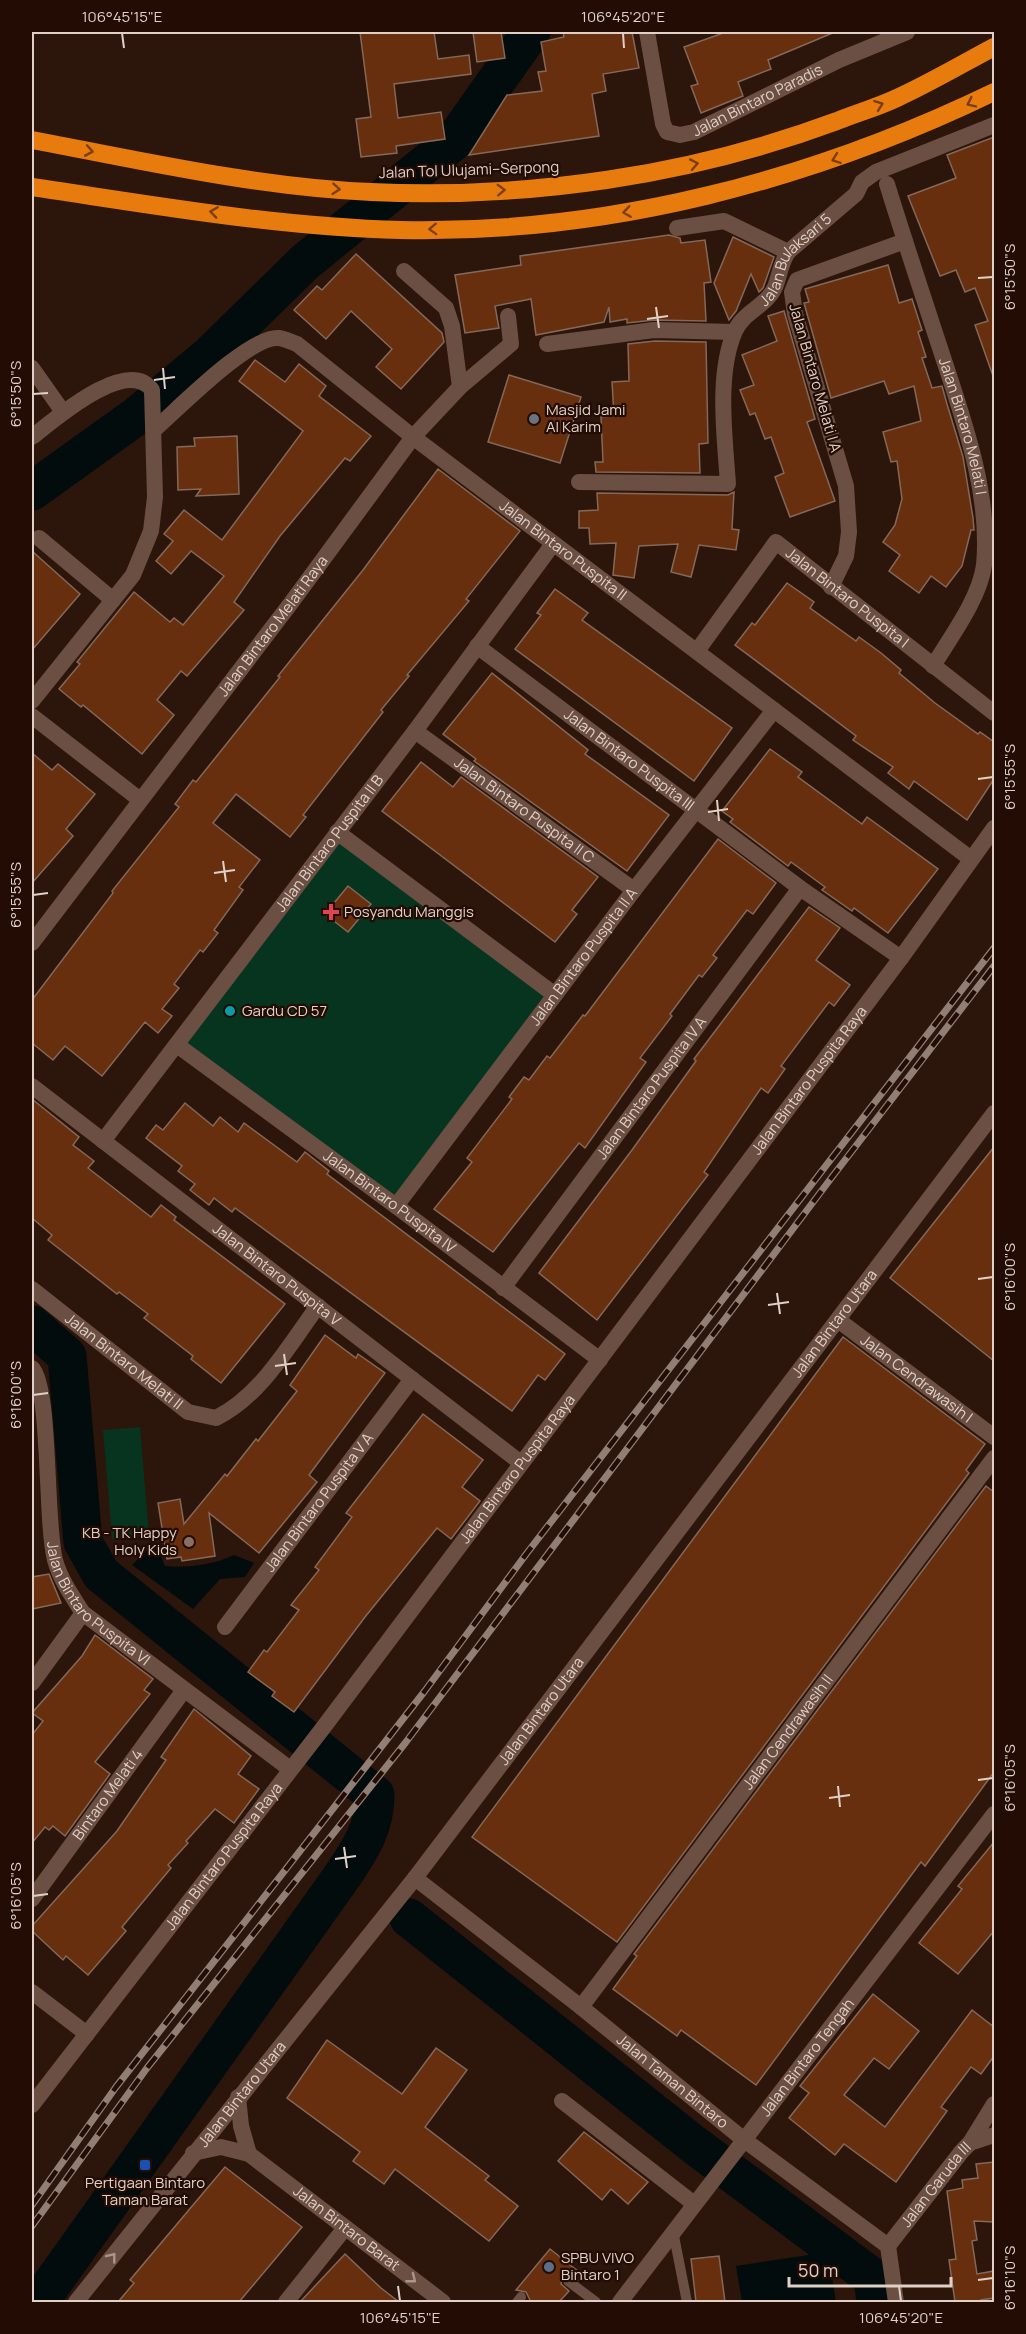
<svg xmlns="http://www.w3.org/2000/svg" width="1026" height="2334" font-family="Manrope,sans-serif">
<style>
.green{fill:#06341f}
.water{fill:#020c0d}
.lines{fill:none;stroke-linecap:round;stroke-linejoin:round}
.river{stroke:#020c0d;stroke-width:39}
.building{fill:#672f0d;stroke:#84685a;stroke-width:1.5}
.service{stroke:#6b4f43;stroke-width:10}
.minor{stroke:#6b4f43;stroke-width:16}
.secondary{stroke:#6b4f43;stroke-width:16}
.motorway{stroke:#e87b0e;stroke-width:18}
.rail-casing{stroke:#917e74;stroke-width:7}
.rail{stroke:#220c03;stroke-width:4.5;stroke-dasharray:14;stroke-linecap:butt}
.oneway{stroke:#7b3e08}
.oneway2{stroke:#ab968c}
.ticks{fill:none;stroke:#e0d0c8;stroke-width:2}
.worship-dot{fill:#6b7280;stroke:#220c03;stroke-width:2}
.health-dot{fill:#e0444e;stroke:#220c03;stroke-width:2}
.culture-dot{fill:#0f9aa8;stroke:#220c03;stroke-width:2}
.education-dot{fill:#8d6e63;stroke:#220c03;stroke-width:2}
.transit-dot{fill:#1a4fb4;stroke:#220c03;stroke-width:2}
.service-dot{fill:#5c6f8a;stroke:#220c03;stroke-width:2}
.labels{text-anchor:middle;stroke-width:4.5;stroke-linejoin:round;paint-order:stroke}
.street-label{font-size:15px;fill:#e0d0c8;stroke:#220c03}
.poi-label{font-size:15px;fill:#e0d0c8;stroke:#220c03;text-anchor:start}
.neatline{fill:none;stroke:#e0d0c8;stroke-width:2}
.ticks-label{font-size:15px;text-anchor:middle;fill:#e0d0c8}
</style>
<rect width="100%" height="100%" fill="#2c150a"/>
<g class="green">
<path d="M337 832 555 995 396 1206 177 1045Z"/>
<path d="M140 1427 149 1535 112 1539 103 1430Z"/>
</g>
<g class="water">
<path d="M155 1542 165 1566C187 1568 214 1565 234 1555L254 1563 245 1577 220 1579 193 1609 132 1565Z"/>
<path d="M828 2252 836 2302H742L736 2266Z"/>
</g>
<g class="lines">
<g class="river">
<path d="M32 491 138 415 209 356 305 262 454 141 531 32"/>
<path d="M32 1325 67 1356 83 1542 101 1574 375 1795C375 1827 360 1850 343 1875L39 2302"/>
<path d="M409 1918 693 2144 873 2278 876 2302"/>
</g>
</g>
<g class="building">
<path d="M360 32H434L438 59 469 55 471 74 394 84 398 118 441 112 445 139 396 146 397 153 361 157 356 119 371 117Z"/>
<path d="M473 32H501L505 58 477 62Z"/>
<path d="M563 32H632L639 68 603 74 606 91 592 94 599 136 469 155 507 95 542 91 538 72 546 71 541 42 564 37Z"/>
<path d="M726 32H835L768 60 771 69 738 82 743 96 701 113 691 86 698 84 684 47Z"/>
<path d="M994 137V375L993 376 975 325 988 321 975 288 965 292 956 270 940 276 908 196 956 178 947 155Z"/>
<path d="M669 235 680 238 681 243 705 240 711 282 704 283 706 321 654 320 627 323V319L610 322 609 307 604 322 536 335 531 299 495 306 499 328 465 333 455 275 521 265 520 256Z"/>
<path d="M733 237 774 257 763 288 759 292 751 274 736 311 729 320 714 283Z"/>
<path d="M356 254 442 333 444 342 401 389 376 367 392 349 351 311 326 339 294 310 317 286 322 290Z"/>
<path d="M888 265 899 303 912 299 922 330 918 332 926 357 922 358 932 388 942 386 947 404 963 457 973 518 974 530H971L962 566 946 587 931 576 919 593 889 571 900 555 883 542 895 525 902 499 897 461 891 462 883 432 921 421 914 386 889 394 884 381 831 398 804 303 809 302 805 289Z"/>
<path d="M784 311 815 419 807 422 835 501 790 517 775 477 784 473 771 437 765 439 755 413 750 415 740 390 754 385 742 355 777 341 768 316Z"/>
<path d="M655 341 706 342 708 443 699 444 700 473 596 472 595 462H603L601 417 614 416 612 382 629 381 628 344Z"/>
<path d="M255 360 285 382 299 364 326 386 319 396 371 436 350 461 345 458 280 536 234 602 244 610 187 676 181 671 157 700 174 715 142 754 83 705 81 707 59 689 80 664 77 662 134 592 170 622 174 618 183 625 224 576 191 551 171 574 156 561 173 541 164 534 184 510 222 540 303 431 239 381Z"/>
<path d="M509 375 581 397 560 463 488 442Z"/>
<path d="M237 436 239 494 196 496 201 489 178 490 177 447 195 446 194 438Z"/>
<path d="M438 469 520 531 466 599 469 601 407 675 409 676 381 710 383 712 303 815 306 817 290 837 236 794 213 823 260 860 239 887 243 890 214 930 218 933 203 952 200 950 174 984 179 988 162 1009 172 1016 158 1033 145 1022 102 1076 65 1046 53 1060 32 1043V1000L113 893 112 891 179 807 175 804 193 780 196 782 280 677 278 676 363 570Z"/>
<path d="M734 492 732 529 739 530 736 550 699 545 691 577 671 572 678 544 639 546 634 578 613 575 616 543 590 544 589 528H579V511L598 510 597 493 728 495Z"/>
<path d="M32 551 80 594 32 650Z"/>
<path d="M787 583 814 602 810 608 856 641 859 637 881 653 901 670 899 673 935 703 978 734 980 732 994 742V779L967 820 914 781 909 789 888 773 893 767 853 740 856 736 735 645 752 623 755 625Z"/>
<path d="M555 589 588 613 582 620 732 728 694 781 515 649 541 615 537 613Z"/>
<path d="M492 673 588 750 585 754 669 815 627 871 474 761 476 759 443 734Z"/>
<path d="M770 749 802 772 798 777 862 824 867 817 938 869 888 933 854 908 852 911 822 890 825 887 791 862 788 866 730 822 733 819 722 811Z"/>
<path d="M32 753 52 770 58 764 95 794 66 829 73 836 32 883Z"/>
<path d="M421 762 453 787 461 777 598 877 572 910 577 914 555 942 382 811Z"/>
<path d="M718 839 776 883 753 914 747 910 713 955 717 958 702 977 699 975 670 1014 672 1016 640 1058 646 1062 585 1148 579 1143 493 1252 434 1209 472 1162 467 1158 512 1099 509 1097 524 1077 529 1080 547 1056 550 1058 583 1015 585 1016Z"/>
<path d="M348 886 371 904 348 932 325 914Z"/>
<path d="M809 907 840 928 816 960 850 985 834 1006 829 1002 781 1066 785 1069 768 1093 761 1088 704 1172 708 1175 597 1320 539 1273 632 1150 696 1061 694 1059Z"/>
<path d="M32 1099 79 1137 73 1145 94 1161 88 1168 151 1217 161 1205 176 1217 174 1220 285 1304 221 1383 191 1359 193 1356 144 1318 148 1314 119 1292 117 1294 48 1240 52 1235 32 1218Z"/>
<path d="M185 1103 213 1126 220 1117 238 1132 244 1123 297 1162 305 1152 329 1171 327 1174 565 1354 545 1380 538 1375 512 1411 235 1208 232 1212 214 1198 209 1205 190 1190 195 1184 178 1171 182 1166 146 1138 156 1125 163 1130Z"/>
<path d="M994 1147V1361L890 1278Z"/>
<path d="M325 1335 356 1358 358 1354 385 1373 309 1475 317 1482 259 1553 209 1513 215 1556 182 1561 181 1557 167 1559 158 1503 180 1499 184 1524 225 1474 227 1476 256 1439 258 1441 297 1391 290 1385Z"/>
<path d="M843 1337 985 1444 966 1470 969 1473 617 1942 472 1837Z"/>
<path d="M423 1414 483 1460 462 1487 480 1501 451 1539 437 1528 365 1617 294 1712 272 1696 275 1692 248 1672 264 1650 267 1652 299 1610 291 1605 319 1570 315 1567 352 1517 346 1513Z"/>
<path d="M986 1486 994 1492V1772L925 1866 921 1862 756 2085 681 2030 677 2036 613 1989 637 1956 634 1954Z"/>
<path d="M49 1574 61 1603 32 1609V1577Z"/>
<path d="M95 1635 153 1679 144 1690 150 1694 95 1762 110 1774 65 1836 53 1826 49 1830 45 1827 32 1843V1735L43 1721 32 1713 82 1656Z"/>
<path d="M194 1709 251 1756 238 1774 259 1789 234 1823 215 1809 186 1841 188 1843 168 1865 171 1868 122 1927 126 1931 88 1975 66 1956 63 1960 32 1931V1926L117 1831 166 1760 161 1757Z"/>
<path d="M994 1842V1931L958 1974 919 1943 962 1889 958 1886Z"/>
<path d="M873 1994 919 2031 889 2069 874 2058 844 2095 885 2127 972 2010 994 2027V2056L981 2074 971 2067 941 2107 947 2111 896 2182 844 2144 835 2155 789 2118 809 2093 800 2086Z"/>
<path d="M327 2040 402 2094 436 2048 467 2070 425 2127 489 2176 485 2180 518 2206 489 2241 395 2169 384 2184 353 2161 360 2152 287 2098Z"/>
<path d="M584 2132 648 2182 628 2204 611 2189 602 2200 558 2161Z"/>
<path d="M994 2162V2222L974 2221 977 2240 972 2241 977 2274 994 2271V2298L981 2300V2302H955L949 2260 956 2259 947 2191 963 2188 962 2180 978 2178 976 2164Z"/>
<path d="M225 2167 302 2227 239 2302H118L134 2283 130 2280Z"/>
<path d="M550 2249 583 2275 579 2280 569 2274 562 2276 561 2284 569 2291 559 2302H531L526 2292 516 2290Z"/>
<path d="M345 2254 381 2288 399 2302H300Z"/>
<path d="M719 2256 725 2302H696L691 2259Z"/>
</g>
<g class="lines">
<g class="service">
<path d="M673 2231 687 2302"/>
<path d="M568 2281 596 2302"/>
<path d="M517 2302 521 2297"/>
</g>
<g class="minor">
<path id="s1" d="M647 32 663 124 667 132 680 135 694 132 839 60 907 32"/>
<path id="s2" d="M887 184C904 239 922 293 940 348 962 416 991 492 984 565 980 598 950 638 933 666"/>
<path d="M677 228 724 221 788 252"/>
<path d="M404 271 446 308 452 326 460 387"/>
<path d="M547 344 654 330 734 332"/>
<path d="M32 368 63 412"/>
<path id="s3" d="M154 430C178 409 250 335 279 338 285 339 292 342 297 344L413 437 971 859"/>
<path d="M32 437C55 419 127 356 152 390L155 497 151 531 133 575 32 701"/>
<path id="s4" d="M579 482 728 484C725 438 716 374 735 331 743 312 767 306 775 287 780 275 780 264 788 252L856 194 862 182 876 172 994 125"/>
<path d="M39 538 113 600"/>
<path d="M831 587 846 556 849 532 846 486 795 314 792 292 797 280 905 241"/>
<path id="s5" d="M477 646 800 888 901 958"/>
<path id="s6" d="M697 651 776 542 994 713"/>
<path d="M32 716 139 799"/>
<path id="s7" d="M415 731 634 890"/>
<path d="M337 832 555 995"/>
<path id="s8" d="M32 943 291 603 413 437 460 387 511 344 508 316"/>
<path id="s9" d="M177 1045 396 1206 600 1360"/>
<path id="s10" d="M32 1086 521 1463"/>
<path id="s11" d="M103 1141 415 731 553 544"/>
<path id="s12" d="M396 1206 634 890 774 710"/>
<path id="s13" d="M503 1288 800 888"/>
<path id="s14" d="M32 1289 188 1412 216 1418C261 1396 289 1345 318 1306"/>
<path id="s15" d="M838 1320 994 1437"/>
<path id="s16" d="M32 1368C51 1388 45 1521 55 1560 60 1579 72 1596 83 1613L290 1769"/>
<path id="s17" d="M225 1627 412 1379"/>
<path d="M32 1683 83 1613"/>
<path id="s18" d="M415 1878 581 2007 743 2139 888 2246 896 2302"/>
<path id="s19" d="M32 1899 184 1690"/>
<path d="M32 1992 87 2034"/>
<path id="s20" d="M581 2007 994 1458"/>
<path d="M562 2101 693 2203"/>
<path id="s21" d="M32 2105 323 1728 901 958 994 828"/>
<path d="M970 2143 994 2104"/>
<path id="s22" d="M888 2246 962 2151 970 2143 994 2135"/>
<path d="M286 2302 345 2228"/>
<path id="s23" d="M620 2302 994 1814"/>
</g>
<g class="secondary">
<path d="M238 2097 241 2126 249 2154"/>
<path id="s24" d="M193 2153 221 2147 249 2154 443 2302"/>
<path id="s25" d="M76 2302 415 1878 994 1113"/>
</g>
<g class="motorway">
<path d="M32 140C144 161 257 187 371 192 529 199 689 176 837 121 857 113 878 107 897 98 930 83 962 64 994 47"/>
<path d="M32 187C153 205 278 227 401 230 607 234 810 181 994 92"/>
</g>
<defs>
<g id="rail">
<path d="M32 2205 116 2087 424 1692 527 1553 994 948"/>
<path d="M32 2226 147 2068 406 1742 832 1177 994 966"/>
</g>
</defs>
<use href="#rail" class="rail-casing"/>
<use href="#rail" class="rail"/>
</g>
<defs><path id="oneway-chevron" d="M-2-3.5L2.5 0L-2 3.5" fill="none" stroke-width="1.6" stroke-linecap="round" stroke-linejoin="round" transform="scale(1.5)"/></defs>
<g class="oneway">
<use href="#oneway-chevron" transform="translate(971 103) rotate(154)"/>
<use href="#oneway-chevron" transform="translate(879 105) rotate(-20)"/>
<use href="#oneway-chevron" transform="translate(89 151) rotate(10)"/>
<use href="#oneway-chevron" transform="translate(836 159) rotate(160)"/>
<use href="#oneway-chevron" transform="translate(694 164) rotate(-11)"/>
<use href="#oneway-chevron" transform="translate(336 189) rotate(5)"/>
<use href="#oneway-chevron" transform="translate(501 190) rotate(-2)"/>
<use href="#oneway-chevron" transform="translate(214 212) rotate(-172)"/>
<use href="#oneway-chevron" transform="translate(627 212) rotate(172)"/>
<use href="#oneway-chevron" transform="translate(433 229) rotate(178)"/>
</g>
<g class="oneway2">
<use href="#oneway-chevron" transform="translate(112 2257) rotate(-52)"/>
<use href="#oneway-chevron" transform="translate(412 2279) rotate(38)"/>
</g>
<path class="ticks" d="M122 33 124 48M623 33 624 48M978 278 993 277M656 307 659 328M647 319 668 316M163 368 165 389M154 380 175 377M33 394 48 393M978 779 993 777M717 800 719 821M708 812 728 809M223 861 226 882M214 873 235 870M33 895 48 893M978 1279 993 1277M777 1293 780 1314M768 1305 789 1302M284 1354 287 1375M275 1366 296 1363M33 1395 48 1393M978 1780 993 1778M838 1786 840 1807M829 1798 850 1795M344 1847 347 1868M335 1859 356 1856M33 1896 48 1894M978 2280 993 2278M398 2286 400 2301M899 2286 901 2301"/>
<circle class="worship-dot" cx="534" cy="419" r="6"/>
<path class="health-dot" d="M328 903h6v6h6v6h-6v6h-6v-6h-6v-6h6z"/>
<circle class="culture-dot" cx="230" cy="1011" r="6"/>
<circle class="education-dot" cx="189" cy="1542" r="6"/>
<rect class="transit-dot" x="139" y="2159" width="12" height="12" rx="3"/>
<circle class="service-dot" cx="549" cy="2267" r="6"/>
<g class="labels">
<g class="street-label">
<text dy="5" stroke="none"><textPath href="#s1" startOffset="201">Jalan Bintaro Paradis</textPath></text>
<text transform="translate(469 170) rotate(-2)" y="5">Jalan Tol Ulujami–Serpong</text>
<text dy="5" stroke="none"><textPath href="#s4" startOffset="399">Jalan Bulaksari 5</textPath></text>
<text transform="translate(815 378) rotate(74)" y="5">Jalan Bintaro Melati I A</text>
<text dy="5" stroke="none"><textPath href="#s2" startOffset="254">Jalan Bintaro Melati I</textPath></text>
<text dy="5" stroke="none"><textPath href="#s3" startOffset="513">Jalan Bintaro Puspita II</textPath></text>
<text dy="5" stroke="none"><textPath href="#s6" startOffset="225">Jalan Bintaro Puspita I</textPath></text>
<text dy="5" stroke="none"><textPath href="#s8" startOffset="398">Jalan Bintaro Melati Raya</textPath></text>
<text dy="5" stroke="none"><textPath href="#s5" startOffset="190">Jalan Bintaro Puspita III</textPath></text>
<text dy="5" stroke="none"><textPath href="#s7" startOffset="135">Jalan Bintaro Puspita II C</textPath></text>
<text dy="5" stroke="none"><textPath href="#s11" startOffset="374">Jalan Bintaro Puspita II B</textPath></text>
<text dy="5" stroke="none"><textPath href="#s12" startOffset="312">Jalan Bintaro Puspita II A</textPath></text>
<text dy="5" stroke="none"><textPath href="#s21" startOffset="1286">Jalan Bintaro Puspita Raya</textPath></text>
<text dy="5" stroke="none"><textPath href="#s13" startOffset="249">Jalan Bintaro Puspita IV A</textPath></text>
<text dy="5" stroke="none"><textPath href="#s9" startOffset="264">Jalan Bintaro Puspita IV</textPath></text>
<text dy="5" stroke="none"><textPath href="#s10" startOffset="309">Jalan Bintaro Puspita V</textPath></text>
<text dy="5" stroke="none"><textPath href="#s25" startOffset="1238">Jalan Bintaro Utara</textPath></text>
<text dy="5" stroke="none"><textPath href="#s14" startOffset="117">Jalan Bintaro Melati II</textPath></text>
<text dy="5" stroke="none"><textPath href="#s15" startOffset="98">Jalan Cendrawasih I</textPath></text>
<text dy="5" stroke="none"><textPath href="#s21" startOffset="800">Jalan Bintaro Puspita Raya</textPath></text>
<text dy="5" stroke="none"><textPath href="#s17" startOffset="156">Jalan Bintaro Puspita V A</textPath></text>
<text dy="5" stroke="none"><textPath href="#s16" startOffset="256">Jalan Bintaro Puspita VI</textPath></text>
<text dy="5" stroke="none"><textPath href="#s25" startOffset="752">Jalan Bintaro Utara</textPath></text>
<text dy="5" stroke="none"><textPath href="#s20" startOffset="344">Jalan Cendrawasih II</textPath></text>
<text dy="5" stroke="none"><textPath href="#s19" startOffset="129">Bintaro Melati 4</textPath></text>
<text dy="5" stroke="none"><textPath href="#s21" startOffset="314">Jalan Bintaro Puspita Raya</textPath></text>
<text dy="5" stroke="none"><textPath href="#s23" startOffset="308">Jalan Bintaro Tengah</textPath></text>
<text dy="5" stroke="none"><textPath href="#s18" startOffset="328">Jalan Taman Bintaro</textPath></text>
<text dy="5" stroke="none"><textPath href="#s25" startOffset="266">Jalan Bintaro Utara</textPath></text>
<text dy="5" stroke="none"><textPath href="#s22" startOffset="78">Jalan Garuda III</textPath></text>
<text dy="5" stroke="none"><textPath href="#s24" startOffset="180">Jalan Bintaro Barat</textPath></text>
</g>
<g class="poi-label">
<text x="546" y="415">Masjid Jami<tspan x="546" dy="17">Al Karim</tspan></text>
<text x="344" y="917">Posyandu Manggis</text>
<text x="242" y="1016">Gardu CD 57</text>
<text x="177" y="1538" text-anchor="end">KB - TK Happy<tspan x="177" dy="17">Holy Kids</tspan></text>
<text x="145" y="2188" text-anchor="middle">Pertigaan Bintaro<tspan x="145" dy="17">Taman Barat</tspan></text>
<text x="561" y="2263">SPBU VIVO<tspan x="561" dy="17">Bintaro 1</tspan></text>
</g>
</g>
<rect width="1026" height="2334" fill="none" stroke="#220c03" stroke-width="66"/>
<path d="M789 2277v9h162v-9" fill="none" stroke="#e0d0c8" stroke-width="3"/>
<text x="798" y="2277" font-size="18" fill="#e0d0c8" stroke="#220c03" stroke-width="4.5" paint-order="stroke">50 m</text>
<rect x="33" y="33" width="960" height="2268" class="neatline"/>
<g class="ticks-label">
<text x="122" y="22">106°45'15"E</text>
<text x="623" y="22">106°45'20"E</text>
<text transform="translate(1010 277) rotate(-90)" y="5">6°15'50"S</text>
<text transform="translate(16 394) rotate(-90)" y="5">6°15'50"S</text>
<text transform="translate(1010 777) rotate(-90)" y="5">6°15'55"S</text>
<text transform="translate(16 895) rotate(-90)" y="5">6°15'55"S</text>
<text transform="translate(1010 1277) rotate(-90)" y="5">6°16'00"S</text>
<text transform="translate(16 1395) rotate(-90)" y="5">6°16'00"S</text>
<text transform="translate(1010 1778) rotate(-90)" y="5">6°16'05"S</text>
<text transform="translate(16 1896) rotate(-90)" y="5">6°16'05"S</text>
<text transform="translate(1010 2278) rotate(-90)" y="5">6°16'10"S</text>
<text x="400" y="2323">106°45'15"E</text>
<text x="901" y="2323">106°45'20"E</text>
</g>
</svg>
